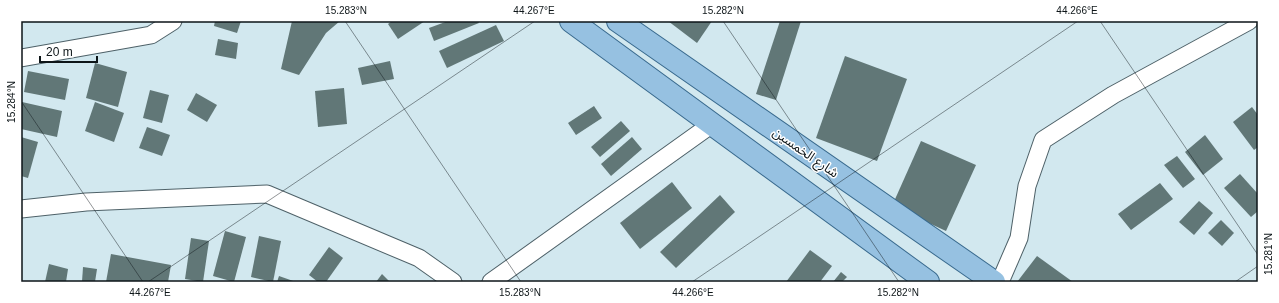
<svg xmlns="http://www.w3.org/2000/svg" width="1279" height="303" font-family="Arial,'Noto Sans Arabic',sans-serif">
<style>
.building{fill:#617777}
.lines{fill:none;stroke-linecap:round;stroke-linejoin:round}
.street-casing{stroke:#4e6168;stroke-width:19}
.primary-casing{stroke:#396a8e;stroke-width:24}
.street{stroke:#fff;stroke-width:17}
.primary{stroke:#96c1e1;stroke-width:22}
.ticks{fill:none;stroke:#0d1518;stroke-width:1;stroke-opacity:0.45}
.labels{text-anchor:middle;stroke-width:3;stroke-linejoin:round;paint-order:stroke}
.street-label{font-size:13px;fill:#0d1518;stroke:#fff}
.neatline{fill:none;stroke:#0d1518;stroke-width:1.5}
.ticks-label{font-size:10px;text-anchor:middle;fill:#0d1518}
</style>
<rect width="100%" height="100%" fill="#d2e8ef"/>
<g class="building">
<path d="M215 21H241L237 33 214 26Z"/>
<path d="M292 21H340L326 33 299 75 281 69Z"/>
<path d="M392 21H425L398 39 388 24Z"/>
<path d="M448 21H478L479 23 434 41 429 28Z"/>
<path d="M668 21H712L697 43Z"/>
<path d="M780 21H801L776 100 756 94Z"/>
<path d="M496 25 504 41 447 68 439 51Z"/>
<path d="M218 39 238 43 236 59 215 55Z"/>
<path d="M845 56 907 79 877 161 816 138Z"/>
<path d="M390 61 394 79 362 85 358 68Z"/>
<path d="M95 63 127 72 118 107 86 98Z"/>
<path d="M28 71 69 79 65 100 24 92Z"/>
<path d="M344 88 347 124 318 127 315 91Z"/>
<path d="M150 90 169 95 162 123 143 118Z"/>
<path d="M196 93 217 105 207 122 187 110Z"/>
<path d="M22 102 62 111 57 137 21 129Z"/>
<path d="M95 102 124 113 114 142 85 131Z"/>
<path d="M594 106 602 118 576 135 568 123Z"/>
<path d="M1252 107 1258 115V147L1254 150 1233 122Z"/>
<path d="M621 121 630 131 600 157 591 147Z"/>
<path d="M147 127 170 135 162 156 139 148Z"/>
<path d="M1205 135 1223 159 1203 175 1185 152Z"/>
<path d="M21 137 38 142 28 178 21 176Z"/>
<path d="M632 137 642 149 611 176 601 164Z"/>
<path d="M921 141 976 165 946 231 892 206Z"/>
<path d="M1177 156 1195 179 1183 188 1164 165Z"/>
<path d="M1240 174 1258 194V211L1251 217 1224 188Z"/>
<path d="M672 182 692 208 640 249 620 223Z"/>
<path d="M1160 183 1173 199 1131 230 1118 214Z"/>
<path d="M720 195 735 212 676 268 660 252Z"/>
<path d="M1199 201 1213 213 1194 235 1179 222Z"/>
<path d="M1221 220 1234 233 1222 246 1208 233Z"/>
<path d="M225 231 246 237 234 282 213 276Z"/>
<path d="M259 236 281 241 273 282 251 277Z"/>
<path d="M191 238 209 241 203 282 185 279Z"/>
<path d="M329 247 343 258 326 282H318L309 275Z"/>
<path d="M810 250 832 266 820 282H786Z"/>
<path d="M111 254 171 265 168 282H106Z"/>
<path d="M1037 256 1073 282H1017Z"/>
<path d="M49 264 68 269 66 282H45Z"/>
<path d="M83 267 97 269 95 282H82Z"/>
<path d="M841 272 847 277 842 282H833Z"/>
<path d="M382 274 390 282H376Z"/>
<path d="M279 276 296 282H277Z"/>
</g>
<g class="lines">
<defs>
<g id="street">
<path d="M21 58 151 35 173 21"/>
<path d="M21 209 86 202 267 194 419 258 453 282"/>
<path d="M491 282 712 124"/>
<path d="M1000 282 1019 238 1027 186 1043 140 1113 95 1249 21"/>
</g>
<g id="primary">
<path d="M571 21 928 282"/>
<path d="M618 21 994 282"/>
</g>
</defs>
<use href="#street" class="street-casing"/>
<use href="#primary" class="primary-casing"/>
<use href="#street" class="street"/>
<use href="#primary" class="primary"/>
</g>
<path class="ticks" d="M345 21 521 282M723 21 899 282M1100 21 1258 255M21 101 143 282M148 282 535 21M692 282 1078 21M1235 282 1258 266"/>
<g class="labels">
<g class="street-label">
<text transform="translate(806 152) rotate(35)" y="5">شارع الخمسين</text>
</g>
</g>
<rect width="1279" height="303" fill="none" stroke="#ffffff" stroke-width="44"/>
<path d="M40 56v6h57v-6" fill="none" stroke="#0d1518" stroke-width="2"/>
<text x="46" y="56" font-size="12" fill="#0d1518" stroke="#ffffff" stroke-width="3" paint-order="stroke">20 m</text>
<rect x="22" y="22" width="1235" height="259" class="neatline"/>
<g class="ticks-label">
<text x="346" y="14">15.283°N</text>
<text x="534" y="14">44.267°E</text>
<text x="723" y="14">15.282°N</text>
<text x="1077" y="14">44.266°E</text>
<text transform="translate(11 102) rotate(-90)" y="4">15.284°N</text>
<text transform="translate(1268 254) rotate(-90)" y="4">15.281°N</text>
<text x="150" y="296">44.267°E</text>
<text x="520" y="296">15.283°N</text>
<text x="693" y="296">44.266°E</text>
<text x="898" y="296">15.282°N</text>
</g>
</svg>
